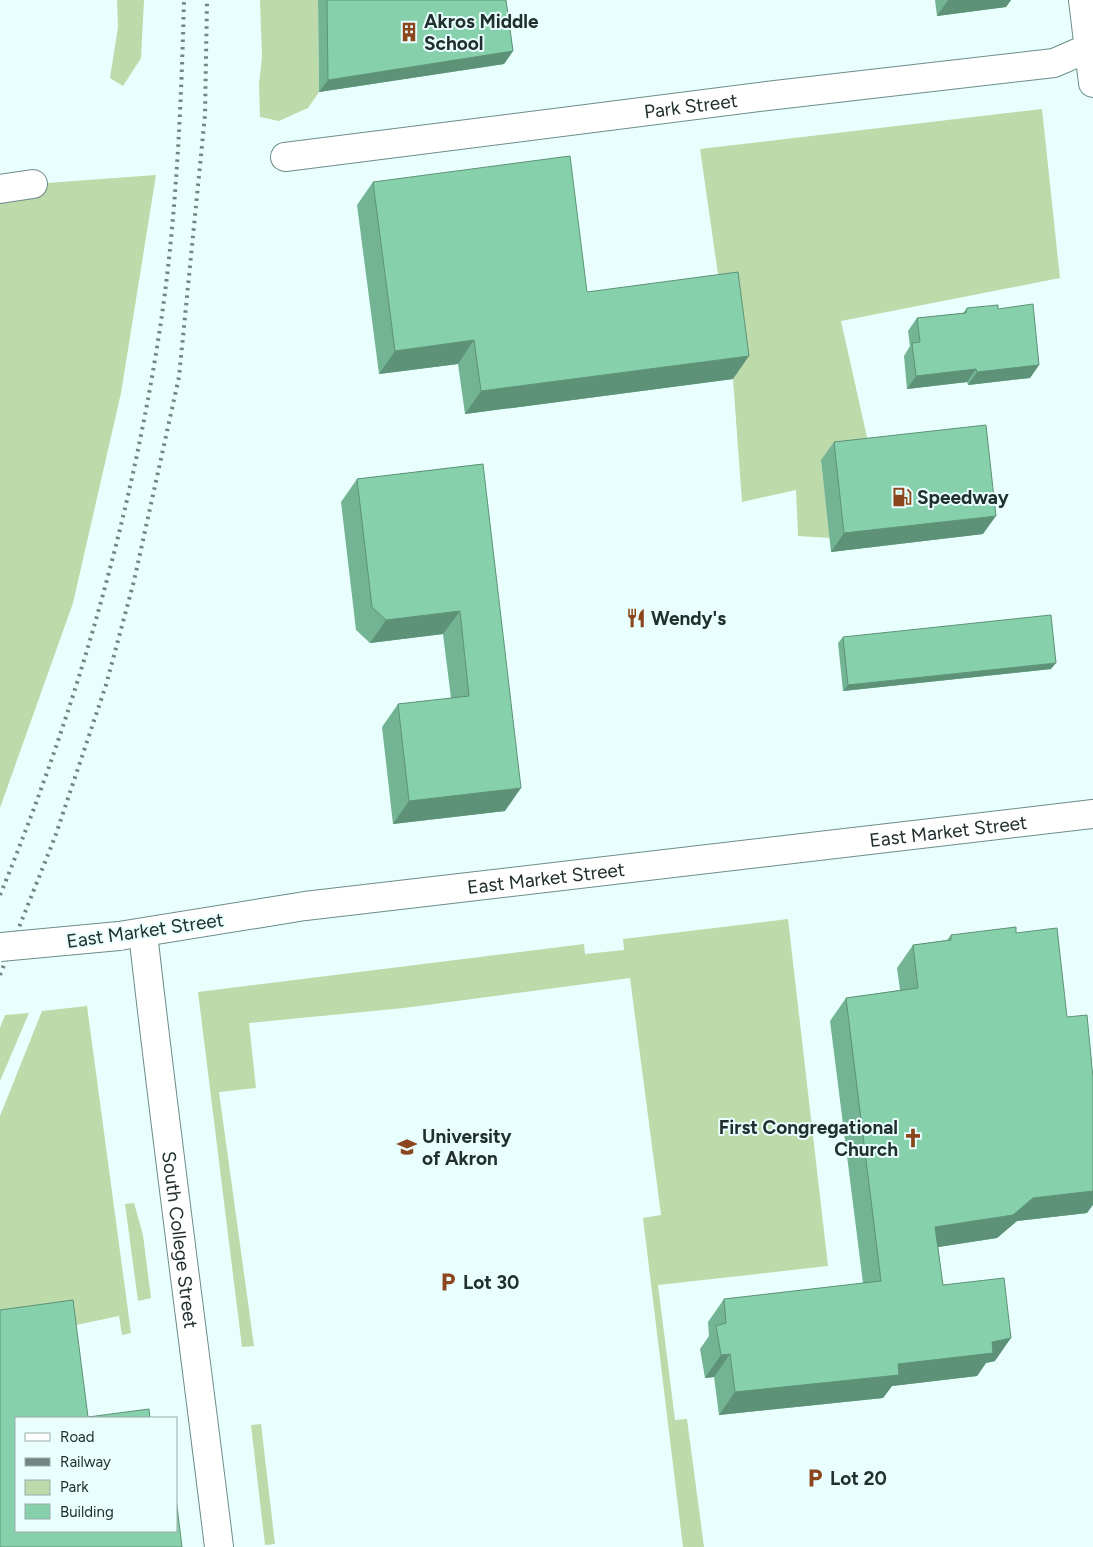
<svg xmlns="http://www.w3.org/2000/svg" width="1093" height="1547" font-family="Figtree,sans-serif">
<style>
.green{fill:#bddaaa}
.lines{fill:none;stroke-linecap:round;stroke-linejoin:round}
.minor-casing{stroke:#6a8d8a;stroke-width:30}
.tertiary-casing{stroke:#6a8d8a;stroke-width:30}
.primary-casing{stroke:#6a8d8a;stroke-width:30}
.minor{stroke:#fff;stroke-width:28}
.tertiary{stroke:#fff;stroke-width:28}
.primary{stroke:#fff;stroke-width:28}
.rail{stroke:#738583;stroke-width:4;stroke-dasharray:2.5 5;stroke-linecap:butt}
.primary-bridge-casing{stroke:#6a8d8a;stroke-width:30;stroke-linecap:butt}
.primary-bridge{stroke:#fff;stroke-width:28}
.wall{fill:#73b494}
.shaded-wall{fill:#5e9278}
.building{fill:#86d1ac;stroke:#5e9278}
.labels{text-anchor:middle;stroke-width:4;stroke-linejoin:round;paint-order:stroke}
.poi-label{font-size:19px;font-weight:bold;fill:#212f2e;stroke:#e9fffd;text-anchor:start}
.street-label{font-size:19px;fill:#212f2e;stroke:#e9fffd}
</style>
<rect width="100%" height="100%" fill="#e9fffd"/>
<g class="green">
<path d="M117 0H144L141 58 123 86 110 78 118 27Z"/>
<path d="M260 0H318L319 92 308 108 279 121 260 117 259 84 262 57Z"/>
<path d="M1042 109 1060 278 841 321 871 455 821 460 830 538 798 536 796 490 742 502 733 379 700 149Z"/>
<path d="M156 175 121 393 73 603 0 808V189L33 184Z"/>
<path d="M788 919 828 1266 658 1285 675 1420 687 1419 704 1547H683L643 1218 661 1215 630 978 404 1008 249 1023 256 1088 219 1092 254 1346 242 1347 198 992 584 944 585 954 624 950 623 939Z"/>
<path d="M87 1006 131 1333 122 1335 119 1316 52 1330 0 1337V1116L42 1011Z"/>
<path d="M29 1013 0 1081V1028L5 1015Z"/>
<path d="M134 1203 143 1235 151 1298 138 1301 125 1204Z"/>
<path d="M261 1424 275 1544 265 1545 251 1425Z"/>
</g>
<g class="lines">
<defs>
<g id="minor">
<path id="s1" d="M285 157 767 96 1054 63 1093 46"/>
<path d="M0 189 33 184"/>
</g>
<g id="tertiary">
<path d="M1083 0 1093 83"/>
<path id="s2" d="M143 933C166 1138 194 1342 219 1547"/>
</g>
<g id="primary">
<path id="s3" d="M119 936 305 906 1093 814"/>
</g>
</defs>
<use href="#minor" class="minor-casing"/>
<use href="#tertiary" class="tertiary-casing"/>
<use href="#primary" class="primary-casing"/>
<use href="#minor" class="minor"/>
<use href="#tertiary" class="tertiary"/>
<use href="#primary" class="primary"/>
<g class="rail">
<path d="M0 895C73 718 128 530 158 341 176 229 181 113 184 0"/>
<path d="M0 975 55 837 106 685 134 581 179 377 205 115 207 0"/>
</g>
<defs>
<path id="primary-bridge" d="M0 947 119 936"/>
</defs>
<use href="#primary-bridge" class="primary-bridge-casing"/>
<use href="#primary-bridge" class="primary-bridge"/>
</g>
<g class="wall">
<path d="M318 0H506L513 51 504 64 319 92Z"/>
<path d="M935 0H1011L1006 7 937 16Z"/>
<path d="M373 182 587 292 733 379 465 414 458 364 379 374 357 205Z"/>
<path d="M967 308 998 309 1039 365 1030 378 968 385 967 382 907 389 904 356 910 346 908 331 917 318 963 313Z"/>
<path d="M834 442 983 534 831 552 821 460Z"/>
<path d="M483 464 505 811 393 824 382 727 398 704 451 698 443 634 370 643 356 630 341 502 357 479Z"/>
<path d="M843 637 1051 669 843 691 838 643Z"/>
<path d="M1016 933 1087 1213 1017 1221 997 1238 938 1247 943 1285 995 1361 986 1363 977 1376 892 1386 883 1398 719 1415 714 1377 705 1378 700 1349 709 1336 708 1322 724 1299 863 1283 830 1021 846 998 900 990 897 968 913 945 947 940 951 935Z"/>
</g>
<g class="shaded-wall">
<path d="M948 0H1011L1006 7 937 16Z"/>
<path d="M513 51 504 64 319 92 328 80Z"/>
<path d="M474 340 458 364 379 374 395 351Z"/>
<path d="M749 356 733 379 465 414 481 391Z"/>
<path d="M1039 365 1030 378 968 385 977 372Z"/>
<path d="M976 369 967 382 907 389 916 376Z"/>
<path d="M996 516 983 534 831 552 844 533Z"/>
<path d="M460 611 443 634 370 643 386 620Z"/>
<path d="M1056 663 1051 669 843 691 848 685Z"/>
<path d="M521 788 505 811 393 824 409 801Z"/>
<path d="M1093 1191V1205L1087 1213 1017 1221 997 1238 919 1250 935 1227 1033 1198Z"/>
<path d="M1011 1338 995 1361 986 1363 977 1376 892 1386 883 1398 719 1415 735 1392 898 1364 992 1342Z"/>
<path d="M730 1354 714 1377 705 1378 721 1355Z"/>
</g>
<g class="building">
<path d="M327 0H506L513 51 328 80Z"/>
<path d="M570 156 587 292 738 272 749 356 481 391 474 340 395 351 373 182Z"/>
<path d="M1033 304 1039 365 977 372 976 369 916 376 912 343 920 342 917 318 966 313 967 308 998 305V309Z"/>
<path d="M986 425 996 516 844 533 834 442Z"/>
<path d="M483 464 521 788 409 801 398 704 469 696 460 611 386 620 372 607 357 479Z"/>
<path d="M1051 615 1056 663 848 685 843 637Z"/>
<path d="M1016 927V933L1057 928 1067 1017 1087 1015 1093 1078V1191L1033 1198 1013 1215 935 1227 943 1285 1004 1278 1011 1338 992 1342 993 1353 898 1364 899 1375 735 1392 730 1354 721 1355 716 1326 726 1323 724 1299 881 1281 846 998 918 988 913 945 951 940V935Z"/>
<path d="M73 1300 88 1417 149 1409 150 1418H16V1531H176V1498L182 1547H0V1310Z"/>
</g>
<defs>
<symbol id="building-bare" viewBox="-9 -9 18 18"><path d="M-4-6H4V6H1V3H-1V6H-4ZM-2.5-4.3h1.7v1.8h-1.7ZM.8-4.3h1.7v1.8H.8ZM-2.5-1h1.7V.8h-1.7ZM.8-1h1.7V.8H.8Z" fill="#8c461e" stroke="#e9fffd" stroke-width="2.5" paint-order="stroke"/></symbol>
<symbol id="fuel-bare" viewBox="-9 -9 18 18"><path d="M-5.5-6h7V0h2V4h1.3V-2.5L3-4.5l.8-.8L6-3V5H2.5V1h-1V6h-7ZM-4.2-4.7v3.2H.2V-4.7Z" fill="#8c461e" stroke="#e9fffd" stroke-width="2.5" paint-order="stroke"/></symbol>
<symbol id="restaurant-bare" viewBox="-9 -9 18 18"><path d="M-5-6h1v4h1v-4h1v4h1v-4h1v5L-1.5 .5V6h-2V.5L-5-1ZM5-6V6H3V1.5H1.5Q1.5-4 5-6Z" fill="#8c461e" stroke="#e9fffd" stroke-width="2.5" paint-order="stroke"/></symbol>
<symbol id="church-bare" viewBox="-9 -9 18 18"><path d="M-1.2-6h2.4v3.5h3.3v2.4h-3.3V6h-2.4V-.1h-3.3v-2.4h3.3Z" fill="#8c461e" stroke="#e9fffd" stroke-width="2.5" paint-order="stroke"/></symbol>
<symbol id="university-bare" viewBox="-9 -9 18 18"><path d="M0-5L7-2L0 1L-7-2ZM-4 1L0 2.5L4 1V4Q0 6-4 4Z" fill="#8c461e" stroke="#e9fffd" stroke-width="2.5" paint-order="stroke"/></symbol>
<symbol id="parking-bare" viewBox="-9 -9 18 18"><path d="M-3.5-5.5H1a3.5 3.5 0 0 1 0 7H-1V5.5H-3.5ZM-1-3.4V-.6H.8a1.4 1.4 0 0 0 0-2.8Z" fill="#8c461e" stroke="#e9fffd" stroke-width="2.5" paint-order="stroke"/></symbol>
</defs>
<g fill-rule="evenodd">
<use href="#building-bare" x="395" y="18" width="28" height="28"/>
<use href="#fuel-bare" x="888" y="483" width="28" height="28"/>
<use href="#restaurant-bare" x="622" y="604" width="28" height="28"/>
<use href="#church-bare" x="899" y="1124" width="28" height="28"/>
<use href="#university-bare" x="393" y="1133" width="28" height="28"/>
<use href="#parking-bare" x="434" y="1268" width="28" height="28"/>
<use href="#parking-bare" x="801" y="1464" width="28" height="28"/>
</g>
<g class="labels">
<g class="poi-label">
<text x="424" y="28">Akros Middle<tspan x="424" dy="22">School</tspan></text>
<text x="917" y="504">Speedway</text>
<text x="651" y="625">Wendy's</text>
<text x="898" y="1134" text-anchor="end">First Congregational<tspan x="898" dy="22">Church</tspan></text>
<text x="422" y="1143">University<tspan x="422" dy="22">of Akron</tspan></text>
<text x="463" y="1289">Lot 30</text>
<text x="830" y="1485">Lot 20</text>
</g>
<g class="street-label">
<text dy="7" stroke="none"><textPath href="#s1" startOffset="409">Park Street</textPath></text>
<text dy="7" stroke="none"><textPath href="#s3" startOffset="836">East Market Street</textPath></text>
<text dy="7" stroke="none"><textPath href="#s3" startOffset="431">East Market Street</textPath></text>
<text transform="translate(145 930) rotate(-8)" y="7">East Market Street</text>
<text dy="7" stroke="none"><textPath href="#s2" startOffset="309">South College Street</textPath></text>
</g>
</g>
<rect x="15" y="1417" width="162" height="115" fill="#e9fffd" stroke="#99acaa"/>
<rect x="25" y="1433" width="25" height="8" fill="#ffffff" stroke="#99acaa"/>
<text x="60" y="1442" font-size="15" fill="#212f2e">Road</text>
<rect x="25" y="1458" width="25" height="8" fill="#738583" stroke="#99acaa"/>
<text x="60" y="1467" font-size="15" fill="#212f2e">Railway</text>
<rect x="25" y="1480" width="25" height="15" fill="#bddaaa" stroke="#99acaa"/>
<text x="60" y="1492" font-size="15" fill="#212f2e">Park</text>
<rect x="25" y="1504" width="25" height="15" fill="#86d1ac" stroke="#99acaa"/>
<text x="60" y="1517" font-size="15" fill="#212f2e">Building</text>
</svg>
